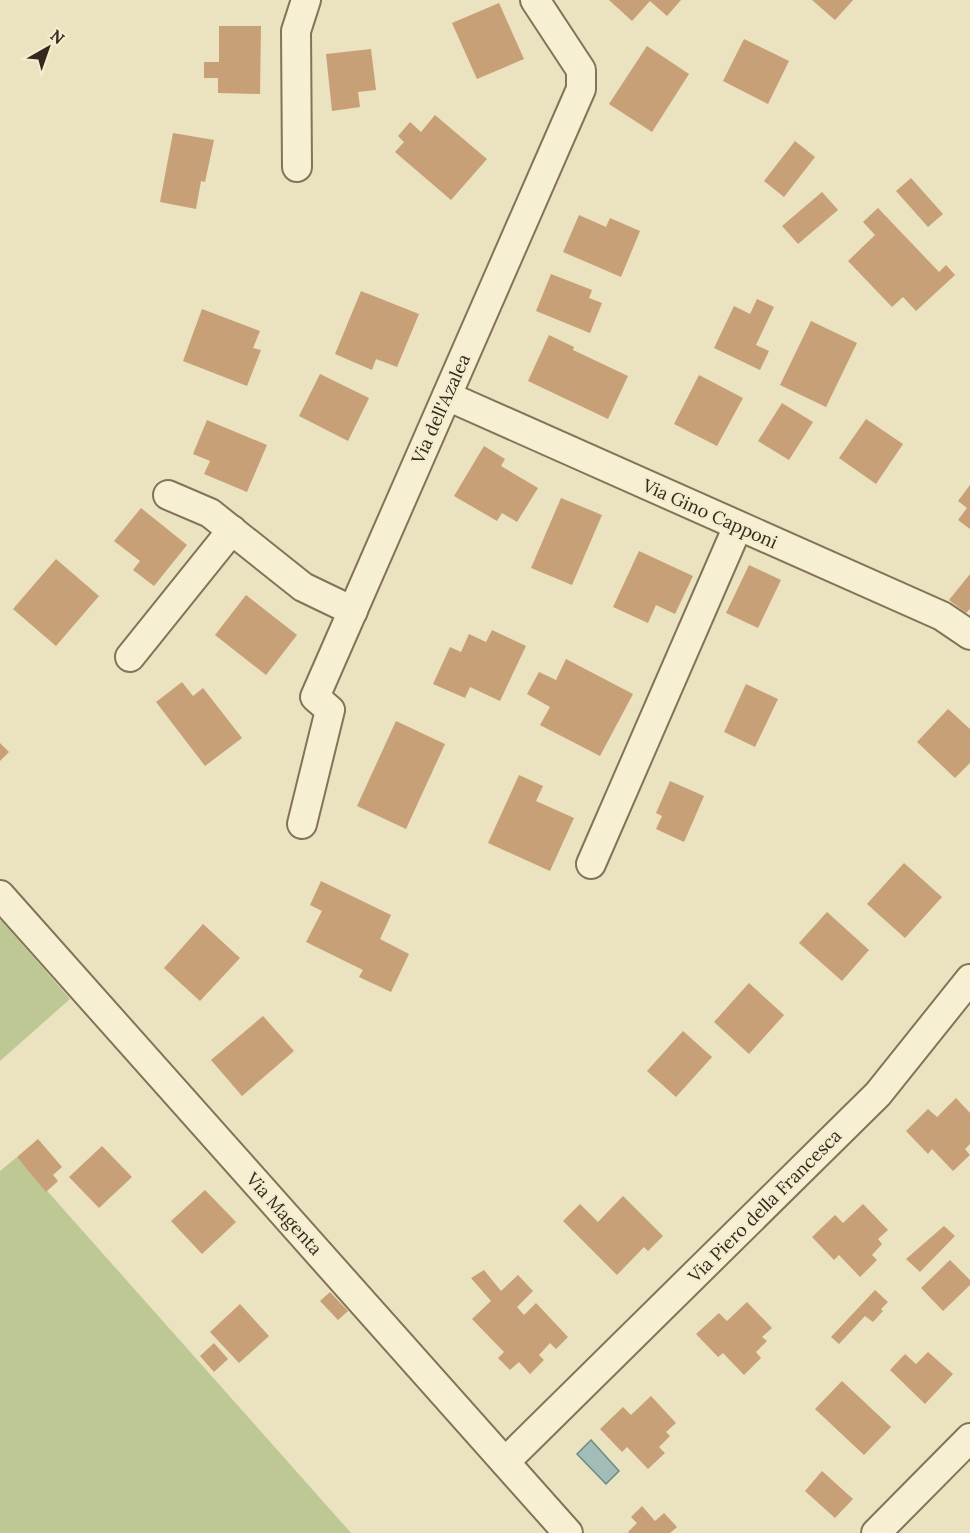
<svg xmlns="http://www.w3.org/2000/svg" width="970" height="1533" font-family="Lora,serif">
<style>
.green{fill:#bdc894}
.water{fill:#a2bdb8;stroke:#6a8a85;stroke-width:1.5}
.building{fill:#c7a077}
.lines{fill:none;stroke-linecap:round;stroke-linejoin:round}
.street-casing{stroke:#837359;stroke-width:32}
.street{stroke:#f6efd2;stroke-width:28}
.labels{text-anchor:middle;stroke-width:4.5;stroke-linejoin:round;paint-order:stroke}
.street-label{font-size:18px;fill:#33291c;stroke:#f3ecce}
</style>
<rect width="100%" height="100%" fill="#ebe2bf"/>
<g class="green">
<path d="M1 920 70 999 0 1061V921Z"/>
<path d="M17 1157 351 1533H0V1171Z"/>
</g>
<path class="water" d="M591 1440 619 1471 606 1484 577 1454Z"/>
<g class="building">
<path d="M609 0H681L667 16 650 1 632 21Z"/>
<path d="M812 0H853L835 20Z"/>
<path d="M499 3 524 59 477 79 452 23Z"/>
<path d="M219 26H261L260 94 218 93V78H204V62H219Z"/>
<path d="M744 39 789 61 768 104 723 81Z"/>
<path d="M647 46 689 74 652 132 609 104Z"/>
<path d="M371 49 376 90 358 92 360 107 332 111 326 54Z"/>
<path d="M435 115 487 159 451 200 395 152 404 142 398 136 410 122 421 132Z"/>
<path d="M173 133 214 140 205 182 201 181 196 209 160 202Z"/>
<path d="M795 141 815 157 784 197 764 181Z"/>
<path d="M911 178 943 214 928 227 896 191Z"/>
<path d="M822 192 838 210 798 244 782 226Z"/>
<path d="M878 208 939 272 946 265 955 275 916 311 903 297 892 307 848 261 875 235 863 222Z"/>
<path d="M579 215 606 227 610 218 640 231 621 277 563 252Z"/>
<path d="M551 274 592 290 589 298 602 303 590 333 536 311Z"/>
<path d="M361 291 419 314 397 367 376 359 372 370 335 354Z"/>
<path d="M757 299 774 307 756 345 769 351 760 370 714 348 734 306 750 314Z"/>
<path d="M202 309 260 331 253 348 261 350 247 386 183 361Z"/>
<path d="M811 321 857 343 826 407 780 385Z"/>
<path d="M549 335 574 347 573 350 628 376 608 419 528 381Z"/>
<path d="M320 374 369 398 348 441 299 416Z"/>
<path d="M699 375 743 398 717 446 674 424Z"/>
<path d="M782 403 813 422 789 460 758 441Z"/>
<path d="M866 419 903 444 876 484 839 458Z"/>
<path d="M207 420 267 445 247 492 204 474 210 461 193 454Z"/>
<path d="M484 446 505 459 501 466 538 488 517 522 502 513 497 521 454 496Z"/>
<path d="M970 485V529L958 520 967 508 958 501Z"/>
<path d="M561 498 602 515 572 585 531 568Z"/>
<path d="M141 508 187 545 154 586 133 570 140 561 114 541Z"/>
<path d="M639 551 693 576 675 614 656 605 648 623 613 607Z"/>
<path d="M56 559 99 596 56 646 13 609Z"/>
<path d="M749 565 781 580 758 628 726 613Z"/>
<path d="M970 574V609L966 613 949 600Z"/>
<path d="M246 595 297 635 266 675 215 635Z"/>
<path d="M492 630 526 646 500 701 470 687 465 698 433 684 450 647 461 652 469 634 486 642Z"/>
<path d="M566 659 633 694 600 756 540 725 550 707 527 694 539 672 556 680Z"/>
<path d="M182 682 193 696 203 688 242 738 205 766 156 702Z"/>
<path d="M746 684 778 699 755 747 724 732Z"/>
<path d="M948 709 970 729V763L955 778 917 742Z"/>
<path d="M396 721 445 744 406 829 357 806Z"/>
<path d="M0 743 9 752 0 761Z"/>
<path d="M519 775 543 786 536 801 574 818 550 871 488 843Z"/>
<path d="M670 781 704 796 684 842 656 829 662 816 656 813Z"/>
<path d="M904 863 942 897 905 938 867 904Z"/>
<path d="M321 881 391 915 380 939 409 954 391 992 359 977 363 970 306 942 322 911 310 905Z"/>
<path d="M827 912 869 950 842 981 799 943Z"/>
<path d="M203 924 240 958 200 1001 164 968Z"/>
<path d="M749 983 784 1015 749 1054 714 1022Z"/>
<path d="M263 1016 294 1051 242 1096 211 1060Z"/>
<path d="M683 1031 712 1057 676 1097 647 1071Z"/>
<path d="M956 1098 970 1113V1144L965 1149 970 1155 953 1171 932 1149 928 1154 906 1131 928 1109 937 1117Z"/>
<path d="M38 1139 62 1167 53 1175 58 1181 46 1192 17 1157Z"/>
<path d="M102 1146 132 1177 99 1208 69 1177Z"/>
<path d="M205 1190 236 1222 202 1254 171 1221Z"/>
<path d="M623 1196 663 1236 648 1251 644 1247 617 1275 563 1221 580 1204 598 1222Z"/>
<path d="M863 1204 888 1230 878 1239 882 1244 872 1255 877 1260 860 1277 839 1255 834 1260 812 1237 835 1215 843 1223Z"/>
<path d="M944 1226 955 1236 920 1272 906 1259Z"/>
<path d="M950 1260 970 1280V1285L943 1311 921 1288Z"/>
<path d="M484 1270 501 1291 518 1275 533 1291 517 1307 524 1315 536 1303 568 1337 556 1349 550 1343 539 1355 544 1360 530 1374 519 1362 510 1370 498 1358 504 1352 472 1319 491 1301 471 1278Z"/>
<path d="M875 1290 888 1302 881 1309 883 1311 873 1322 865 1316 839 1344 831 1337Z"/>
<path d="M330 1292 348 1311 338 1320 320 1301Z"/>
<path d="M747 1302 772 1328 762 1337 767 1341 756 1352 761 1358 744 1375 723 1353 718 1357 696 1334 719 1313 727 1321Z"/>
<path d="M240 1304 269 1336 239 1363 210 1332Z"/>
<path d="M214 1343 228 1359 214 1372 200 1356Z"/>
<path d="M928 1352 953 1374 925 1404 890 1370 905 1354 916 1364Z"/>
<path d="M842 1381 891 1427 864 1455 815 1409Z"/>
<path d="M651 1396 676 1423 666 1432 670 1436 659 1447 665 1453 648 1469 627 1447 622 1452 600 1429 623 1407 631 1415Z"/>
<path d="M822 1471 853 1499 835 1518 805 1491Z"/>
<path d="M642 1506 655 1521 664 1513 677 1527 670 1533H629L628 1532 637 1523 631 1517Z"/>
</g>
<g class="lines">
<defs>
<g id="street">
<path d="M297 167 296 31 306 0"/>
<path d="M447 396 942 616 970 635"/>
<path d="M168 495 210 513 303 587 353 611"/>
<path d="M130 657 232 530"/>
<path d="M302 824 330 710 315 697 581 89V70L535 0"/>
<path d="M591 864 738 526"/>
<path d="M0 895 568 1533"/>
<path d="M505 1462 878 1094 970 979"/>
<path d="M876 1533 970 1438"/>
</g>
</defs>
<use href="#street" class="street-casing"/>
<use href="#street" class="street"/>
</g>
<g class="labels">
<g class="street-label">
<text transform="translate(441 409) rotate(-66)" y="6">Via dell'Azalea</text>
<text transform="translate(710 514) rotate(24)" y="6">Via Gino Capponi</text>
<text transform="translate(765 1206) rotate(-45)" y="6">Via Piero della Francesca</text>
<text transform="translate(284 1214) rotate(48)" y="6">Via Magenta</text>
</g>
</g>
<g transform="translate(48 48) rotate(40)" stroke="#f3ecce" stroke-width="4.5" paint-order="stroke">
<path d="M0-4.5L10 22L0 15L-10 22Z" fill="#33291c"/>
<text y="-9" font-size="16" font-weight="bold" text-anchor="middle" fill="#33291c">N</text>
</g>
</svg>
